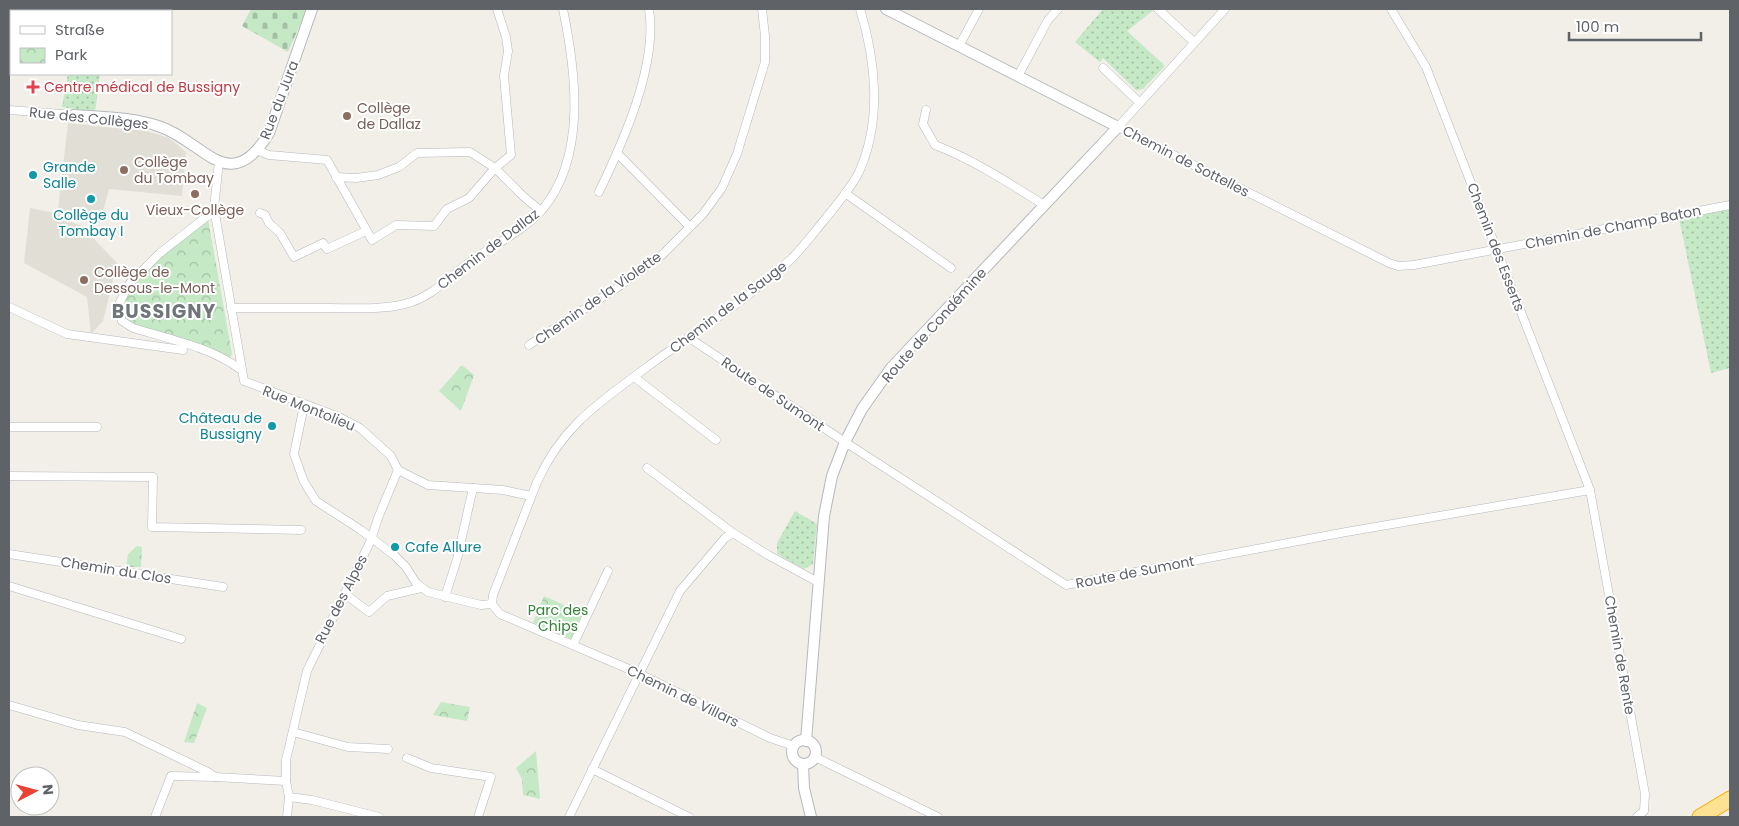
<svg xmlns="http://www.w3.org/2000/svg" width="1739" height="826" font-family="Poppins,sans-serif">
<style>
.education{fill:#e1ded6}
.grass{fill:url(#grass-dots)}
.cemetery{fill:url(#cemetery-stones)}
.park{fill:url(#park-crowns)}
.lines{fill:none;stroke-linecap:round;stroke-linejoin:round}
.minor-casing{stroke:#b5b8bc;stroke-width:9}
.tertiary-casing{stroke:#b5b8bc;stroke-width:12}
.motorway-casing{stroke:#f9ab00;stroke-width:17}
.minor{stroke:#fff;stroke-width:8}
.tertiary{stroke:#fff;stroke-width:10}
.motorway{stroke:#fde293;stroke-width:15}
.health-dot{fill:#e0444e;stroke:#fff;stroke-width:2}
.education-dot{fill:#8d6e63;stroke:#fff;stroke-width:2}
.culture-dot{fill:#0f9aa8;stroke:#fff;stroke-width:2}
.labels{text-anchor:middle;stroke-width:4;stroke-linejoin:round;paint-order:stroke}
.health-label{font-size:14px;fill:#be3a42;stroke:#fff;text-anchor:start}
.street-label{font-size:14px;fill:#5f6368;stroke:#fff}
.education-label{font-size:14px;fill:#785e54;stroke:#fff;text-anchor:start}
.culture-label{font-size:14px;fill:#0d838f;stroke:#fff;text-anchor:start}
.park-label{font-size:14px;fill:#348238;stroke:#fff}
.district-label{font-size:19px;font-weight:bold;letter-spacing:1px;fill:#70757a;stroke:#fff}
</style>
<defs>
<pattern id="grass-dots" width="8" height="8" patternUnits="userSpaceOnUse" patternTransform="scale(1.25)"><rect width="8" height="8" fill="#c5e8c5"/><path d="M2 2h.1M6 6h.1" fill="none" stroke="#a3c0a4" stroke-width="1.8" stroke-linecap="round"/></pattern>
<pattern id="cemetery-stones" width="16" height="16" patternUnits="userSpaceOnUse" patternTransform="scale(1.25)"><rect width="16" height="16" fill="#c5e8c5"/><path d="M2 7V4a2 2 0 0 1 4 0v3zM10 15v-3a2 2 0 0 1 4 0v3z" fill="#a3c0a4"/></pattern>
<pattern id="park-crowns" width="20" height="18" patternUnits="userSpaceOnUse" patternTransform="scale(1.25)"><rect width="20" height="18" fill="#c5e8c5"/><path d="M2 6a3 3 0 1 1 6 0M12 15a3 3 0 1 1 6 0" fill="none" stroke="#a3c0a4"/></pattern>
</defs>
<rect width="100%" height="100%" fill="#f1efe8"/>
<g class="education">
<path d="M68 123 146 131 169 138 186 152 182 196 109 189 100 223 70 219 65 213 58 210Z"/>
<path d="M30 208 64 215 73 223 87 227 92 237 117 263 103 321 91 334 87 297 24 263Z"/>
</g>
<g class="grass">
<path d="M1103 9H1155L1127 31 1165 66 1143 89 1136 90 1103 58 1100 62 1075 42Z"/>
<path d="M68 74H100L95 112 62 107Z"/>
<path d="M1730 209V368L1711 373 1679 218Z"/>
<path d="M795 511 817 524 813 564 804 569 777 554V543Z"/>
</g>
<path class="cemetery" d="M251 9H307L288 52 242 26Z"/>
<g class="park">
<path d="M208 219 232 354 228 360 133 325C94 299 188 235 208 219Z"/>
<path d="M462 365 474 375 461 411 439 391Z"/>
<path d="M137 546 142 547 141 567H126L128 554Z"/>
<path d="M544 596 582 613 572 639 533 623Z"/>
<path d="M441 702 470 707 467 721 433 715Z"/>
<path d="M197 703 207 708 194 743 184 742Z"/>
<path d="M536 751 540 799 523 795 522 779 516 768Z"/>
</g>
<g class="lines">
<defs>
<g id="minor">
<path d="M1158 9 1194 42"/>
<path d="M1225 9 1118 127 1389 263 1398 266 1414 265 1730 205"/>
<path d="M1391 9 1426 67 1590 490 1645 794 1644 811 1637 817"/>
<path d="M959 46 979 9"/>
<path d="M1103 68 1139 102"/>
<path d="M1018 76 1048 20 1058 9"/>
<path d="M9 110 74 115"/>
<path d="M926 110 923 124 935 145C974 160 1009 183 1044 205"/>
<path d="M259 151 269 155 327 160 372 240 396 225 434 226 447 209 469 198 495 168 511 155 504 76 508 51 506 37 497 9"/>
<path d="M618 154 690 227"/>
<path d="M219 162 214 208 244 381 339 417 360 428 391 456 398 470 428 485 503 490 531 496"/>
<path d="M336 177 356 178 378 175 399 167 417 153 470 152 495 168 524 197 541 211"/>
<path d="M599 192C623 142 658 65 649 9"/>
<path d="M845 193 951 268"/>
<path d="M215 213 206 217 160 253 129 284 118 306 122 321 133 328C169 339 210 347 240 369"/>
<path d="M260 213 265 215 269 223 280 233 294 257 323 243 327 249 366 231"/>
<path d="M9 307 67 334 183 350"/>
<path d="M231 308C264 308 296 308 329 308 355 308 380 310 405 304 433 297 451 275 474 259 496 244 524 230 542 210 587 157 576 72 563 9"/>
<path d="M688 337 845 442 1066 585 1346 532 1590 490"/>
<path d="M529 345 618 287 663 254 703 214 722 188 737 154 765 62V36L762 9"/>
<path d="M634 377 716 440"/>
<path d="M304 405 294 454 304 482 316 501 361 530 394 555 406 567 416 583 428 592 481 605 492 604"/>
<path d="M9 427H97"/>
<path d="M647 468 733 533"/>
<path d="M9 476 153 477 152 527 301 530"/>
<path d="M9 554 223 587"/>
<path d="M9 586 181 639"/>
<path d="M345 594 369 612 387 596 421 588"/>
<path d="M445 597 457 559 473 488"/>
<path d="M492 604 493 595 537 482C563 425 599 403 647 367 695 332 749 299 792 258 804 246 815 231 826 218 838 203 851 188 859 172 882 121 876 61 860 9"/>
<path d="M492 604 500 614 638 673 770 738 794 746"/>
<path d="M573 645 608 571"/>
<path d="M9 705 78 725 125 732 208 772 215 777 286 781"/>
<path d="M293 732 348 747 388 749"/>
<path d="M815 757 938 817"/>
<path d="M407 758 431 768 491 777 478 817"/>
<path d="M592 769 689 817"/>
<path d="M289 797 312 800 379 817"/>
<path d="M155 817 171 776 215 777"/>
<path d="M287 817 289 797 286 781V760L307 671 371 540 378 518 398 470"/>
<path d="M569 817 680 591 725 538 733 533 768 555 818 582"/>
</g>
<g id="tertiary">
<path d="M74 115C102 117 134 117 161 127 204 142 230 198 269 133L312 9"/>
<circle cx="804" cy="752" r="12"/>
<path d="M806 741 824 516 832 476 845 442 862 409 891 368 1118 127 886 9"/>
<path d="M803 764 804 788 811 817"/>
</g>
<path id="motorway" d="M1700 817 1730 799"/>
</defs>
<use href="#minor" class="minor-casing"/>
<use href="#tertiary" class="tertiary-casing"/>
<use href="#motorway" class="motorway-casing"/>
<use href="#minor" class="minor"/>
<use href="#tertiary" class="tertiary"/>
<use href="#motorway" class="motorway"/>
</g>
<path class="health-dot" d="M30.5 79.5h5v5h5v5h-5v5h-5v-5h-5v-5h5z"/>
<g class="education-dot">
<circle cx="347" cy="116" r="5"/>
<circle cx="124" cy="170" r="5"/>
<circle cx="195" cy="194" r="5"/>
<circle cx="84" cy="280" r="5"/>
</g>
<g class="culture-dot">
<circle cx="33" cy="175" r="5"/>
<circle cx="91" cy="199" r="5"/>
<circle cx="272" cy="426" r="5"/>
<circle cx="395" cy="547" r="5"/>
</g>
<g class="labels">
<g class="health-label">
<text x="44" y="92">Centre médical de Bussigny</text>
</g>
<g class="street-label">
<text transform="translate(279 100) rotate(-69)" y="5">Rue du Jura</text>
<text transform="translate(89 118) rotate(6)" y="5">Rue des Collèges</text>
<text transform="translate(1186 161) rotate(27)" y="5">Chemin de Sottelles</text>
<text transform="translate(1613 227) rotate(-11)" y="5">Chemin de Champ Baton</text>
<text transform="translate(1496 247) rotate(69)" y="5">Chemin des Esserts</text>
<text transform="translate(488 249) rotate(-37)" y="5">Chemin de Dallaz</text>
<text transform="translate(598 298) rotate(-35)" y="5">Chemin de la Violette</text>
<text transform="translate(728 307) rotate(-37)" y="5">Chemin de la Sauge</text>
<text transform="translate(934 325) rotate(-48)" y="5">Route de Condémine</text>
<text transform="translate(773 394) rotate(34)" y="5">Route de Sumont</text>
<text transform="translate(309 408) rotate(22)" y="5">Rue Montolieu</text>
<text transform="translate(116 570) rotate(9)" y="5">Chemin du Clos</text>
<text transform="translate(1135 572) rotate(-11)" y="5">Route de Sumont</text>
<text transform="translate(341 599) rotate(-63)" y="5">Rue des Alpes</text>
<text transform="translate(1620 655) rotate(80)" y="5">Chemin de Rente</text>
<text transform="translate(683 696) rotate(26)" y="5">Chemin de Villars</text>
</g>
<g class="education-label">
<text x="357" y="113">Collège<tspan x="357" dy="16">de Dallaz</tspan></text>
<text x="134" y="167">Collège<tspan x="134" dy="16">du Tombay</tspan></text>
<text x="195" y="215" text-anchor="middle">Vieux-Collège</text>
<text x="94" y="277">Collège de<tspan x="94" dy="16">Dessous-le-Mont</tspan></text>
</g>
<g class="culture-label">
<text x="43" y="172">Grande<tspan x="43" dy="16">Salle</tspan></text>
<text x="91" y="220" text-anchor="middle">Collège du<tspan x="91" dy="16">Tombay I</tspan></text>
<text x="262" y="423" text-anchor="end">Château de<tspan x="262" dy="16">Bussigny</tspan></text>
<text x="405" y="552">Cafe Allure</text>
</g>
<g class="park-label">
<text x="558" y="615">Parc des<tspan x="558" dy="16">Chips</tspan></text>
</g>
<g class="district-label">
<text x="164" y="318">BUSSIGNY</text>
</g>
</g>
<rect width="1739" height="826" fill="none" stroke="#5f6368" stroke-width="20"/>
<rect x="10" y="10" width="162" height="65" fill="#ffffff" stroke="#bfc1c3"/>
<rect x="20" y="26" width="25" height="8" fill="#ffffff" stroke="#bfc1c3"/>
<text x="55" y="35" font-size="15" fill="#5f6368">Straße</text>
<rect x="20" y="48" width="25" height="15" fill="url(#park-crowns)" stroke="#bfc1c3"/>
<text x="55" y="60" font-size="15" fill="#5f6368">Park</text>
<g transform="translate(35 791) rotate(84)"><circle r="24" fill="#ffffff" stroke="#bfc1c3"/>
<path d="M0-4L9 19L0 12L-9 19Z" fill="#ea4335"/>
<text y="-8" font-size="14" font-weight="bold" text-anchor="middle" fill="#5f6368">N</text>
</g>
<path d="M1569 32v8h132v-8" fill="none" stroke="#5f6368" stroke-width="2.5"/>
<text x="1576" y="32" font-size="15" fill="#5f6368" stroke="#ffffff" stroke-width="4" paint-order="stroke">100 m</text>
</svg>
